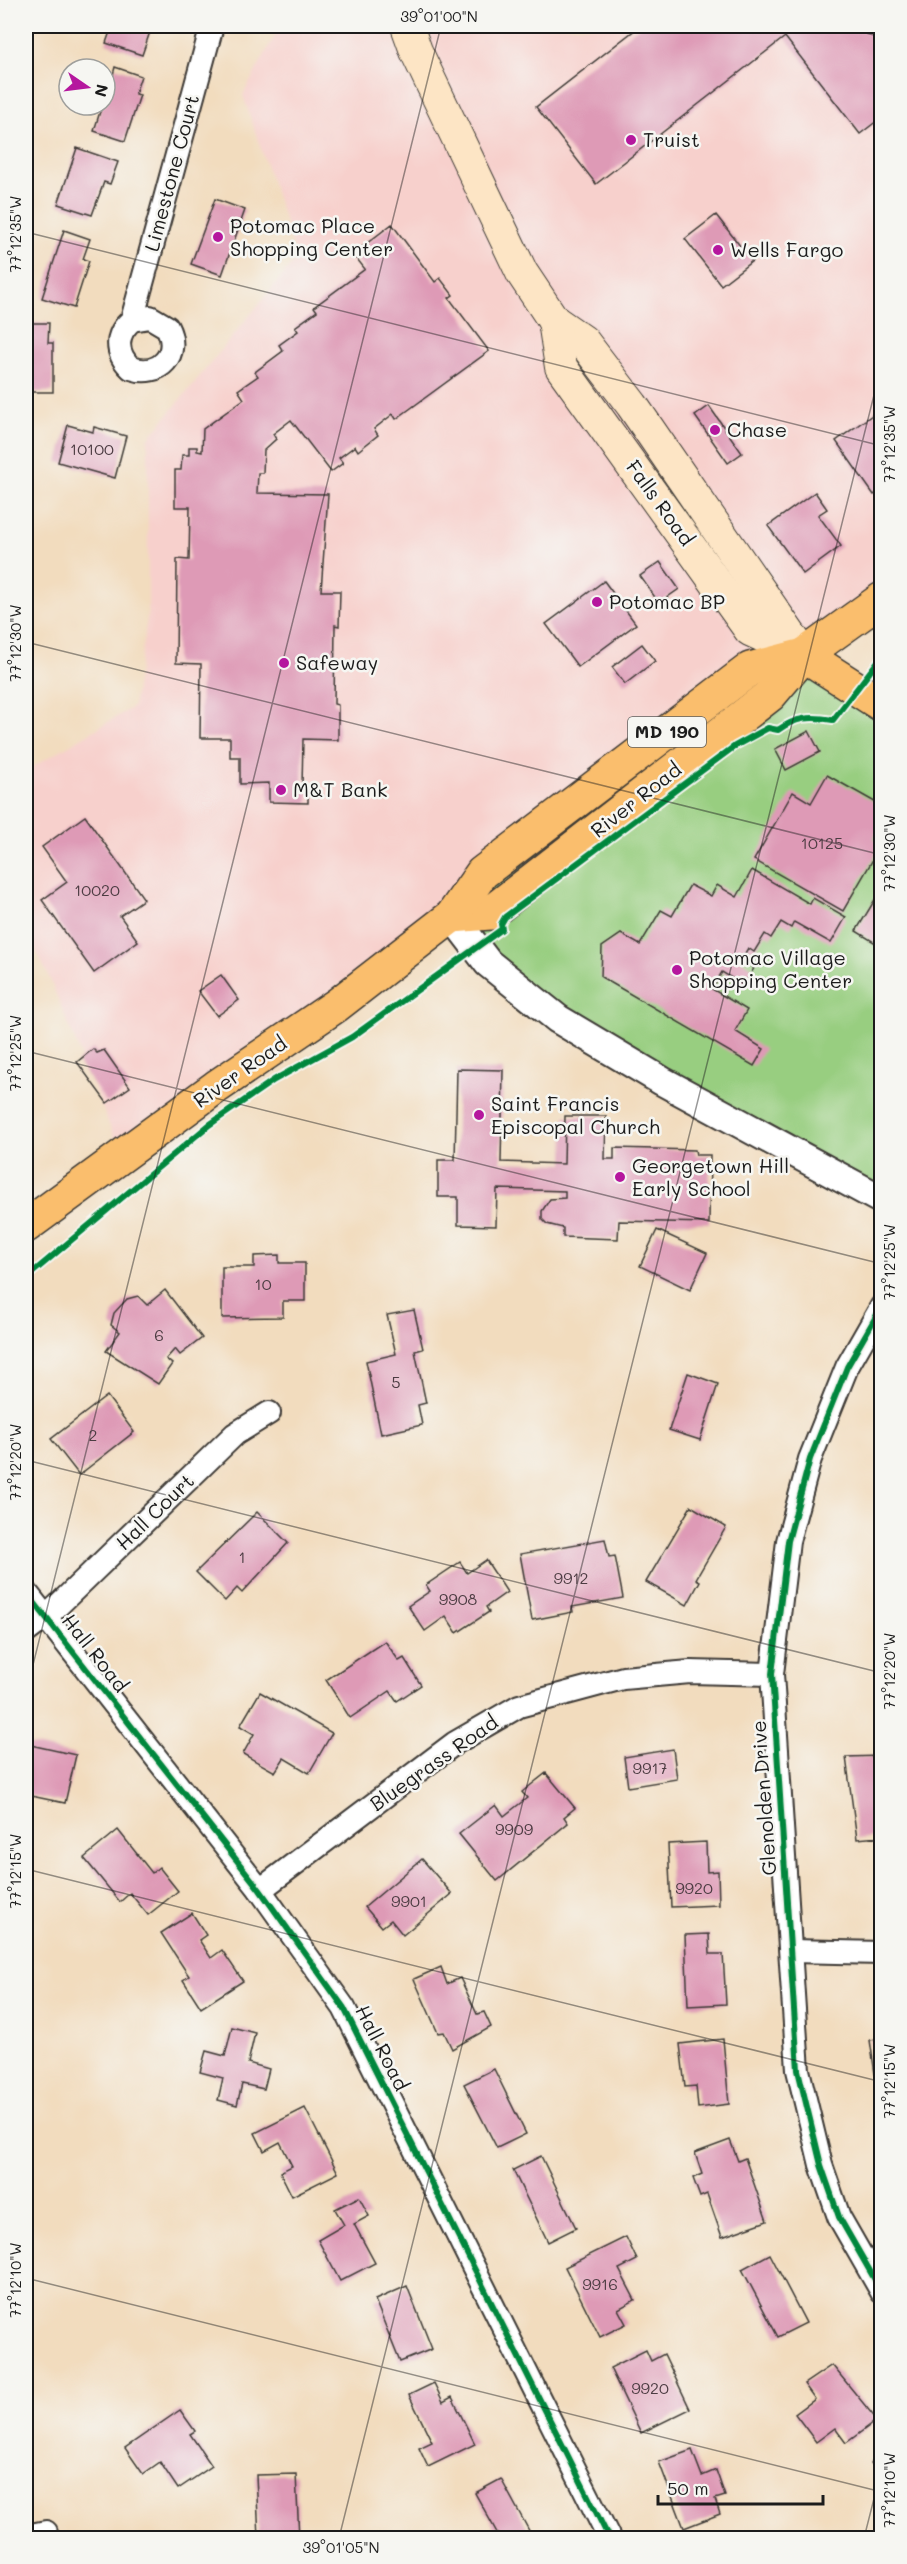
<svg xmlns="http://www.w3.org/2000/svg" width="907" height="2564" font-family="Mali,sans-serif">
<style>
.built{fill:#f7d0cc}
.green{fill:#98ce80;stroke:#5a754e;stroke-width:1.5}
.building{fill:#de9ab6}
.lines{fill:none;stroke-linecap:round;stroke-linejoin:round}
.minor-casing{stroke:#3c3934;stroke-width:26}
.tertiary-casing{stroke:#3c3934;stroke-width:32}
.secondary-casing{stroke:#3c3934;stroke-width:34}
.primary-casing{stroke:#3c3934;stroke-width:36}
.minor{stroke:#fff;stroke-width:22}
.tertiary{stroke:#fff;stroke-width:28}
.secondary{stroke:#fde5c5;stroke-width:32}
.primary{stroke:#fabe6d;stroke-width:33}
.cycleway-casing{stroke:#f6f6f2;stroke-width:10}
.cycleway{stroke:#00873e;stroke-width:6}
.ticks{fill:none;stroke:#1c1c1c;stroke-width:1.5;stroke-opacity:0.45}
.poi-dot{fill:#b5179e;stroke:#f6f6f2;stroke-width:2}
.labels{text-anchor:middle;stroke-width:5;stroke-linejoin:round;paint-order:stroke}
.number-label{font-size:16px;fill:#4c3c42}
.shield{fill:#f6f6f2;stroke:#5d5d5c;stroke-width:1.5}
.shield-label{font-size:18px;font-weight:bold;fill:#1c1c1c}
.poi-label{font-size:20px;fill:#1c1c1c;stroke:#f6f6f2;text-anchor:start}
.street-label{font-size:20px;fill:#1c1c1c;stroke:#f6f6f2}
.neatline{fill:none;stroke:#1c1c1c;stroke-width:2}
.ticks-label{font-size:15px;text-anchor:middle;fill:#1c1c1c}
</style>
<rect width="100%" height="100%" fill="#f6f6f2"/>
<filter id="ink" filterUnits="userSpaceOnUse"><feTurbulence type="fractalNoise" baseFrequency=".0167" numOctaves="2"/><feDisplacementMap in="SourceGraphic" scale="12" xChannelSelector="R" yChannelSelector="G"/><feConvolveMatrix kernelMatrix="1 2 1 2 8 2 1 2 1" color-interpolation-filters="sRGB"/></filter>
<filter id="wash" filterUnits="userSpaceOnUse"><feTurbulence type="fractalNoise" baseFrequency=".008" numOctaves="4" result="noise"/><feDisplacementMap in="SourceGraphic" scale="24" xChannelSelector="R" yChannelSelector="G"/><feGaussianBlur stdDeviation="1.35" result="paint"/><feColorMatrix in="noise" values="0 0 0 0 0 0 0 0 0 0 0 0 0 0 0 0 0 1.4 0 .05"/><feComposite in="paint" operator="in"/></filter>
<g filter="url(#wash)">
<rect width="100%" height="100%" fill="#f2dcbe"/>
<path class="built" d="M280 26H881V600L482 873 122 1156 49 977 26 931V771L133 707 148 613V439L297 258 243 95Z"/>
<path class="green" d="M804 655 881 705V1200L558 1019 452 916 482 873Z"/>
<g id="blocks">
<g class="building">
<path d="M112 26H152L142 55 106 43Z"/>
<path d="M640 26H882V117L860 134 785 37 596 184 536 107Z"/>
<path d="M115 67 141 76 135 94 140 95 125 141 94 131 102 105H105Z"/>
<path d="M77 148 118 162 110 184 104 182 92 215 58 204Z"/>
<path d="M215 199 245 210 222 275 191 264Z"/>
<path d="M716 215 752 261 721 285 685 239Z"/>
<path d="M392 224 435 282 440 278 453 295 449 298 489 351 396 419 393 414 374 429 378 435 358 451 355 446 339 458 343 463 331 472 291 420 273 434 276 439 264 450 263 473H258L257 493 328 494 321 591H340L339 626 335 625 334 704 338 705V740L303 739 302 786H308V803L269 802V783L240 784V757H230V738H200L201 664 176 663 177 559 189 560 190 507H175V470H181L182 455H189V447H197V451L202 452 203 429 244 399 238 390 258 376 255 372 283 351 279 345 298 331 295 327 317 311 314 307 365 269 353 254Z"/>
<path d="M64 230 90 239 83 259 89 261 74 308 42 298Z"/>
<path d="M26 323H49L48 343H53V392H26Z"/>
<path d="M709 406 742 453 728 463 695 416Z"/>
<path d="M882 408V490L874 495 836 441Z"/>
<path d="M68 425 93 432 94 427 126 436 115 478 58 462Z"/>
<path d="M815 492 827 509 818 515 841 546 803 574 768 526Z"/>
<path d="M660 562 679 589 659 603 640 576Z"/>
<path d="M604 581 636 624 578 667 546 624Z"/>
<path d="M642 644 655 661 625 684 612 667Z"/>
<path d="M809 731 820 752 786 770 775 749Z"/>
<path d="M827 775 882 806V824L874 838 882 844 843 911 754 860 793 792 811 803Z"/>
<path d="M85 816 144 899 120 916 138 941 94 973 42 900 67 882 42 847Z"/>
<path d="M752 870 810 904 813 898 846 917 831 943 794 922 791 928 781 922 771 938 765 934 754 952 748 948 741 960 754 968 744 986 722 972 712 989 747 1010 735 1031 764 1049 754 1066 601 977 602 947 621 934 640 945 661 910 672 916 690 885 711 896 717 885 737 897Z"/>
<path d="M882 888V947L856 931Z"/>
<path d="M221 975 239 1000 217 1016 198 991Z"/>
<path d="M93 1049 97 1053 104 1050 130 1087 107 1103 77 1062Z"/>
<path d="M457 1069 503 1070 501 1162 564 1164 565 1116H606L605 1159H614V1148L695 1150 696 1155H710L709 1223 619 1221 618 1239 563 1237V1228L547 1224 542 1219V1211L550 1199 565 1198V1191L497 1189 496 1226 458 1225V1197H438V1160H455Z"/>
<path d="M657 1230 707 1253 690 1290 640 1266Z"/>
<path d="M279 1255V1263H305V1301H283V1317L222 1318V1267H254V1256Z"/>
<path d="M165 1290 202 1338 180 1355 175 1349 166 1359 172 1364 158 1384 106 1351 120 1332 111 1325 114 1313 127 1299 138 1296 147 1305Z"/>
<path d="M414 1310 423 1349 415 1351 426 1403 418 1405 422 1425 381 1434 366 1361 396 1354 387 1315Z"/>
<path d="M688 1373 718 1384 700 1440 669 1430Z"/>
<path d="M107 1396 134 1432 79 1475 51 1439Z"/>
<path d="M691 1506 726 1527 696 1579 700 1581 687 1605 646 1582Z"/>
<path d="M257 1512 288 1543 242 1593 237 1588 225 1601 196 1572Z"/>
<path d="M605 1539 609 1557 615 1556 623 1598 572 1607 573 1612 532 1620 520 1554Z"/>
<path d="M486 1560 507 1592 486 1607 489 1612 457 1633 446 1616 425 1631 408 1606 430 1591 426 1585 460 1562 467 1573Z"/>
<path d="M385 1641 399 1661 404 1658 421 1685 397 1701 390 1691 350 1718 326 1680Z"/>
<path d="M260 1692 332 1733 309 1773 284 1758 275 1772 243 1754 254 1734 240 1726Z"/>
<path d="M26 1744 76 1755 65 1803 26 1795Z"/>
<path d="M673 1749 677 1779 628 1787 624 1757Z"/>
<path d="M881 1756 882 1847H880L879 1837 857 1839 846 1757Z"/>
<path d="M546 1773 575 1808 564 1817 568 1823 497 1881 459 1834 496 1805 504 1816 527 1798 522 1792Z"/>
<path d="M118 1830 152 1873 159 1867 178 1891 148 1915 130 1893 120 1902 84 1858Z"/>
<path d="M706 1842 707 1872 718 1871 719 1905 671 1907 668 1844Z"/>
<path d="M422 1859 452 1894 403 1935 391 1920 382 1927 365 1907Z"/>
<path d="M192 1913 206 1935 199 1940 211 1958 222 1950 243 1981 201 2008 183 1980 189 1976 161 1933Z"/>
<path d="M709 1934 710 1954H723L726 2004 688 2006 685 1935Z"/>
<path d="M441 1967 447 1984 460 1978 477 2014 484 2012 491 2027 452 2049 444 2032 438 2033 414 1979Z"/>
<path d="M232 2027 255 2033 248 2063 269 2069 264 2089 242 2084 237 2105 218 2100 223 2078 200 2072 206 2051 225 2056Z"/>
<path d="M882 2038V2073L875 2074 870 2040Z"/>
<path d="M723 2039 729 2104 698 2108 696 2086 685 2087 680 2044Z"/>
<path d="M494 2069 526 2134 497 2148 464 2084Z"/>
<path d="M305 2108 338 2173 292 2196 280 2172 292 2166 280 2142 264 2151 255 2133Z"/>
<path d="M730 2140 738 2161 745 2158 767 2221 722 2237 707 2194 700 2197 693 2178 702 2174 695 2153Z"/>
<path d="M541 2156 576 2228 548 2242 513 2170Z"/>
<path d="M359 2197 369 2216 354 2224 375 2263 340 2281 318 2240 344 2225 335 2209Z"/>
<path d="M626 2237 637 2260 619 2269 635 2300 618 2309 626 2324 600 2337 565 2267Z"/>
<path d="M770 2254 806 2323 778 2337 742 2269Z"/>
<path d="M407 2286 432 2349 400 2362 375 2300Z"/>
<path d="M646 2350 651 2361 664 2354 690 2409 641 2433 610 2368Z"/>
<path d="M832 2365 877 2420 846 2443 835 2428 816 2442 795 2414 815 2399 804 2384Z"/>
<path d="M434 2383 443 2402 452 2397 475 2444 428 2467 419 2448 432 2442 409 2395Z"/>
<path d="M180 2410 195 2431 190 2434 212 2466 178 2489 160 2462 143 2474 125 2448Z"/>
<path d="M692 2450 702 2476 716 2470 725 2496 715 2499 720 2514 684 2528 659 2462Z"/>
<path d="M882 2455V2478L871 2463Z"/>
<path d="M296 2474 299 2538H259L256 2475Z"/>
<path d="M501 2479 533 2538H500L475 2493Z"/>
</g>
</g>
</g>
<g filter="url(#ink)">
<use href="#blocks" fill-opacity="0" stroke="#3c3934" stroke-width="1.5"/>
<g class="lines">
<defs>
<g id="minor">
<path d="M132 320 150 317 167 327C181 354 160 378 131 368 115 353 115 334 132 320L212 26"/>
<path d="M882 1306 847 1367 810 1459 788 1541 772 1674 798 2070 821 2165 839 2217 882 2292"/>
<path d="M26 1592 260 1890 344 2008 609 2538"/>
<path d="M26 1632 46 1617 235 1434 269 1413"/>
<path d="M260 1890 455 1743 519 1706 623 1678 690 1672 772 1674"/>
<path d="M791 1951 882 1953"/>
<path d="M26 2536 46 2532"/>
</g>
<path id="tertiary" d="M452 916 488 963 558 1019 662 1081 882 1200"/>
<g id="secondary">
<path d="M407 26 416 51 522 273 554 321 583 341 632 405 804 655"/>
<path d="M554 321 561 367 750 630 804 655"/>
</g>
<g id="primary">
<path d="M804 655 882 705"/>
<path d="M452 916 490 913 770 695 804 655 882 599"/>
<path d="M26 1226 216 1087 337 1005 452 916 482 873 750 669 804 655"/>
</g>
</defs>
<use href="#minor" class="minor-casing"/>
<use href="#tertiary" class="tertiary-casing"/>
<use href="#secondary" class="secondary-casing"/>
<use href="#primary" class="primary-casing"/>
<use href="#minor" class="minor"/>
<use href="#tertiary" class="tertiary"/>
<use href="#secondary" class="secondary"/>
<use href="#primary" class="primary"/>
<defs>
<g id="cycleway">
<path d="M26 1278 209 1125 274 1080 352 1037 502 929 501 924 505 917 735 746 768 728 778 730C796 717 811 716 833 720L882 656"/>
<path d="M882 1306 847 1367 810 1459 788 1541 772 1674 798 2070 821 2165 839 2217 882 2292"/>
<path d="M26 1592 260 1890 344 2008 609 2538"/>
</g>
</defs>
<use href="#cycleway" class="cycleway-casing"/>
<use href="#cycleway" class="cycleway"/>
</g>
</g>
<path class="ticks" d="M837 26 882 37M26 232 882 446M26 642 882 855M26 1051 882 1264M26 1460 882 1673M26 1693 441 26M26 1869 882 2082M26 2278 882 2492M339 2538 882 363M864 2538 882 2467"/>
<g class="poi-dot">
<circle cx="631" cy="140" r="6"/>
<circle cx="218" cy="237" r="6"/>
<circle cx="718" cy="250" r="6"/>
<circle cx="715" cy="430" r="6"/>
<circle cx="597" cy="602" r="6"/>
<circle cx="284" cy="663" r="6"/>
<circle cx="281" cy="790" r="6"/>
<circle cx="677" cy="970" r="6"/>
<circle cx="479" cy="1115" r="6"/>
<circle cx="620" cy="1177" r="6"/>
</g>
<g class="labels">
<g class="number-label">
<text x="92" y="455">10100</text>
<text x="822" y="849">10125</text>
<text x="97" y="896">10020</text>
<text x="263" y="1290">10</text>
<text x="159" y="1341">6</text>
<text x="396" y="1388">5</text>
<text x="93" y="1441">2</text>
<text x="242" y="1563">1</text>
<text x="571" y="1584">9912</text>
<text x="458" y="1605">9908</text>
<text x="650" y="1774">9917</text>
<text x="514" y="1835">9909</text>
<text x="694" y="1894">9920</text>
<text x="409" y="1907">9901</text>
<text x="600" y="2290">9916</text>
<text x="650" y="2394">9920</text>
</g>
<rect class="shield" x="628" y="717" width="78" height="30" rx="4.5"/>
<g class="shield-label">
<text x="667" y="738">MD 190</text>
</g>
<g class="poi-label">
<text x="643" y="147">Truist</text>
<text x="230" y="233">Potomac Place<tspan x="230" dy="23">Shopping Center</tspan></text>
<text x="730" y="257">Wells Fargo</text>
<text x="727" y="437">Chase</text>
<text x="609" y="609">Potomac BP</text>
<text x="296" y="670">Safeway</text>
<text x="293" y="797">M&amp;T Bank</text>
<text x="689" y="965">Potomac Village<tspan x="689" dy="23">Shopping Center</tspan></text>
<text x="491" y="1111">Saint Francis<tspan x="491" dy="23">Episcopal Church</tspan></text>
<text x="632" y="1173">Georgetown Hill<tspan x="632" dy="23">Early School</tspan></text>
</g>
<g class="street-label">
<text transform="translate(172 173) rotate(-75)" y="7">Limestone Court</text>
<text transform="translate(660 503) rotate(54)" y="7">Falls Road</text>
<text transform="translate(636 800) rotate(-38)" y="7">River Road</text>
<text transform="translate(240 1072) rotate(-35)" y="7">River Road</text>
<text transform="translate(155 1512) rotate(-44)" y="7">Hall Court</text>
<text transform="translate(95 1653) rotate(52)" y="7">Hall Road</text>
<text transform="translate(434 1763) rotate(-35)" y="7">Bluegrass Road</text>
<text transform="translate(764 1798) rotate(-94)" y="7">Glenolden Drive</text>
<text transform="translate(382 2048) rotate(63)" y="7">Hall Road</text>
</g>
</g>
<rect width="907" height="2564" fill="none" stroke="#f6f6f2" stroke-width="66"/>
<g transform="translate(87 87) rotate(104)"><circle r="28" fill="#f6f6f2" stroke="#9f9f9c" stroke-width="1.5"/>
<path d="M0-4.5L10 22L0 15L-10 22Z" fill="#b5179e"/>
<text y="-9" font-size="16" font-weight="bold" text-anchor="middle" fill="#1c1c1c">N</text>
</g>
<path d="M658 2495v9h165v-9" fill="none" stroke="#1c1c1c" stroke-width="3"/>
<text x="667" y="2495" font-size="18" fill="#1c1c1c" stroke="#f6f6f2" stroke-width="4.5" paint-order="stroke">50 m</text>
<rect x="33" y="33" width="841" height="2498" class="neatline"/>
<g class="ticks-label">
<text x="439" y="22">39°01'00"N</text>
<text transform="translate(16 234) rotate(-90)" y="5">77°12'35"W</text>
<text transform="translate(890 444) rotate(-90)" y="5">77°12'35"W</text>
<text transform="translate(16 643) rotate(-90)" y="5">77°12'30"W</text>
<text transform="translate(890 853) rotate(-90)" y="5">77°12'30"W</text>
<text transform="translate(16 1053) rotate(-90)" y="5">77°12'25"W</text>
<text transform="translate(890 1262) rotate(-90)" y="5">77°12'25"W</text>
<text transform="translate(16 1462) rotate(-90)" y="5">77°12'20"W</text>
<text transform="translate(890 1671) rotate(-90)" y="5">77°12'20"W</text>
<text transform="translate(16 1871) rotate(-90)" y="5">77°12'15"W</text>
<text transform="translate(890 2081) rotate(-90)" y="5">77°12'15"W</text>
<text transform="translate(16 2280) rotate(-90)" y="5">77°12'10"W</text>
<text transform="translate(890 2490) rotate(-90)" y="5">77°12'10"W</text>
<text x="341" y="2553">39°01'05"N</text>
</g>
</svg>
